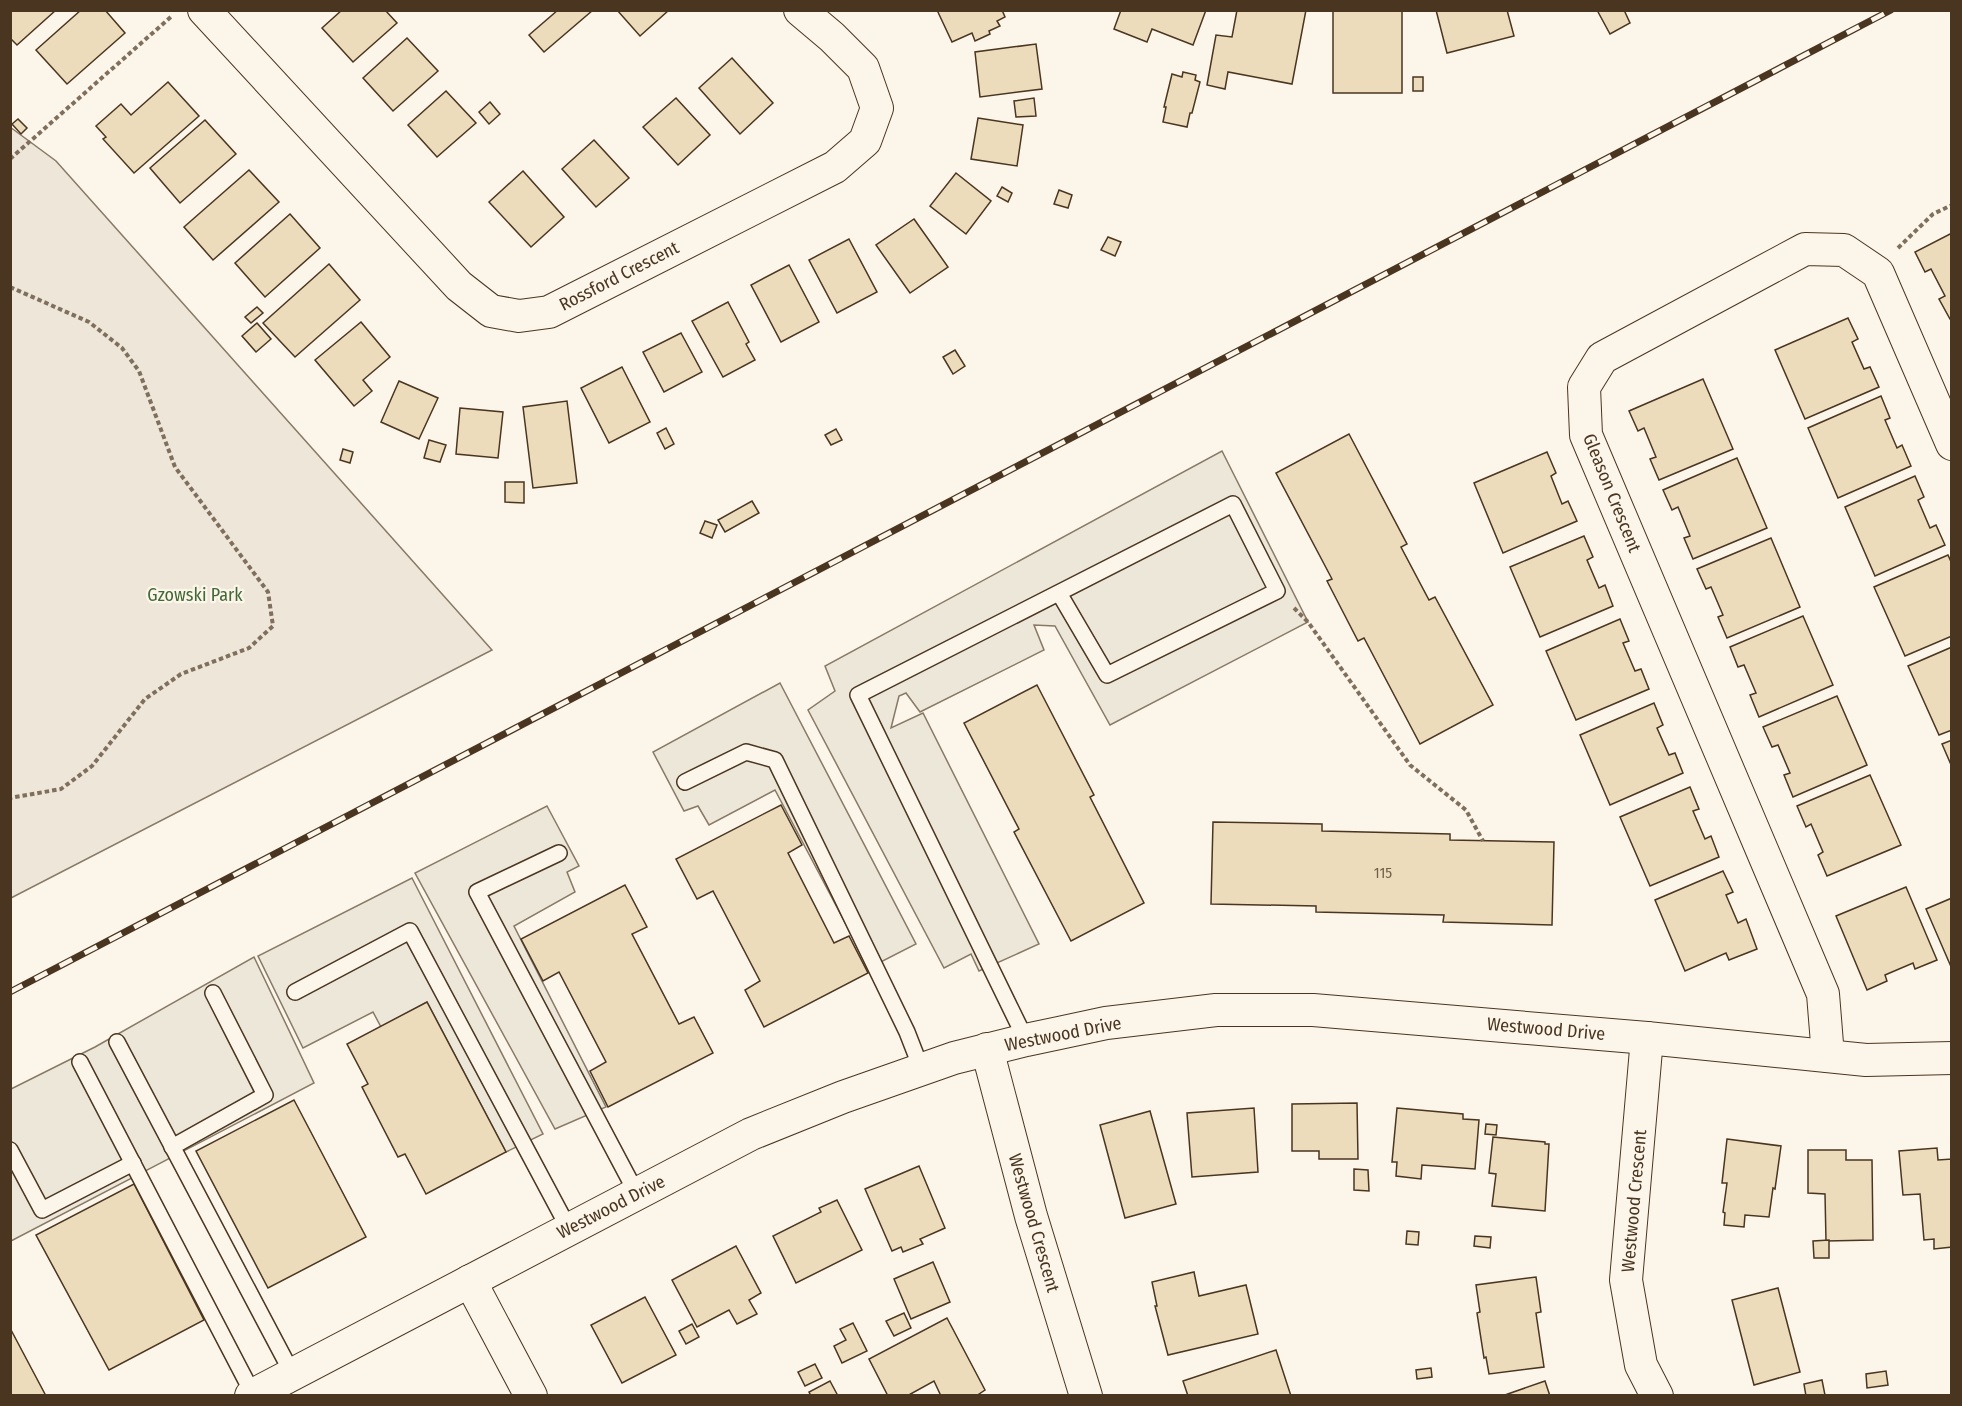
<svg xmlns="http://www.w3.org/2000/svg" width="1962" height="1406" font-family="'Fira Sans Condensed',sans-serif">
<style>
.green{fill:#ede6d9;stroke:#887966;stroke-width:1.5}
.parking{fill:#ede7d9;stroke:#887966;stroke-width:1.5}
.building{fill:#ecdcbc;stroke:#4a3520;stroke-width:1.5}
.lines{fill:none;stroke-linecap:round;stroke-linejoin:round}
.service-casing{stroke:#4a3520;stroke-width:18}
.minor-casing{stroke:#4a3520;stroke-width:34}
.path{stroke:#7f6f5c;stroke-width:4;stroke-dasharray:4.5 3;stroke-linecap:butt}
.service{stroke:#fbf6e9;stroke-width:15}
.minor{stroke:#fbf6e9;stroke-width:32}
.rail-casing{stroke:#4a3520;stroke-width:7}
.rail{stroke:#fbf6e9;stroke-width:4.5;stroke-dasharray:14;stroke-linecap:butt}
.labels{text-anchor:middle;stroke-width:4.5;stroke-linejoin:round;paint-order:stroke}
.number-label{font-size:15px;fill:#725f47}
.street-label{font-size:18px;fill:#4a3520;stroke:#fbf6e9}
.park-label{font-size:18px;fill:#436837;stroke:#fbf6e9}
</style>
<rect width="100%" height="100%" fill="#fbf6e9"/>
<path class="green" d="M10 127 56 161 492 650 11 898Z"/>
<g class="parking">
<path d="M1222 451 1308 622 1110 725 1055 626 1034 625 1044 650 920 712 906 693 899 696 891 728 923 713 1039 944 979 971 971 954 944 968 808 710 835 691 825 666Z"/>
<path d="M780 683 916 944 869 968 775 790 709 825 698 806 684 811 653 752Z"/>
<path d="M547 806 579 866 567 872 575 892 514 926 606 1107 555 1129 415 873Z"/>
<path d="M412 878 543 1134 506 1152 427 1002 381 1027 373 1012 303 1048 258 956Z"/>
<path d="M254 957 314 1083 11 1241V1089L95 1047Z"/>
</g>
<g class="building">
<path d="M10 10H56L17 45 10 38Z"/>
<path d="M81 10H105L125 33 67 84 36 50Z"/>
<path d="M342 10H385L397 23 353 62 322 28Z"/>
<path d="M558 10H593L544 52 529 35Z"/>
<path d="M617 10H669L640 36Z"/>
<path d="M937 10H1002L1005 17 997 21 1000 26 989 31 990 34 975 41 972 33 952 42Z"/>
<path d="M1121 10H1206L1193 45 1152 29 1147 42 1114 29Z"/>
<path d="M1237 10H1306L1292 84 1228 72 1225 89 1207 85 1216 35 1232 37Z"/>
<rect x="1333" y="10" width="69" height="83"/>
<path d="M1436 10H1507L1514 36 1447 53Z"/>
<path d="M1597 10H1624L1630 23 1610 34Z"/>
<path d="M407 38 438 71 393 111 363 78Z"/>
<path d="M1036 44 1042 89 980 97 975 52Z"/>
<path d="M732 58 773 103 740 134 699 88Z"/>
<path d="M1183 72 1196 75 1195 80 1200 82 1192 113H1190L1187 127 1163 122 1166 107H1164L1172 74 1182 77Z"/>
<rect x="1413" y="77" width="10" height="14"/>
<path d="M168 82 199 116 134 173 103 139 106 137 96 126 121 104 131 115Z"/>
<path d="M446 91 476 123 437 157 408 125Z"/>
<path d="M676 98 710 135 678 165 643 127Z"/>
<path d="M1034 98 1036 116 1016 117 1014 101Z"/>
<path d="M490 102 500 114 489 124 479 112Z"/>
<path d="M978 118 1023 125 1017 166 971 159Z"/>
<path d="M18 119 27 128 21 134 12 124Z"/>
<path d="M205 120 236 154 180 203 150 168Z"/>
<path d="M594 140 629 178 596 207 562 169Z"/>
<path d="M249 170 279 202 213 260 184 227Z"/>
<path d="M523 171 564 217 531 247 489 202Z"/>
<path d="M956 173 991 201 966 234 930 206Z"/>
<path d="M1002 187 1012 193 1008 202 997 196Z"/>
<path d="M1059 190 1072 195 1068 208 1054 204Z"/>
<path d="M290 214 320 248 265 297 235 263Z"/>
<path d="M914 219 948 267 910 293 876 245Z"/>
<path d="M1952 233V319H1950L1939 299 1945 296 1931 269 1925 272 1915 252Z"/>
<path d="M1108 237 1121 242 1115 256 1101 250Z"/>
<path d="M849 239 877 292 837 313 809 260Z"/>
<path d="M329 264 360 300 295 357 263 323Z"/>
<path d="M789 265 819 322 781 342 751 285Z"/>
<path d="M728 302 749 342 746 344 755 360 723 377 692 321Z"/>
<path d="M257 307 263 313 251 323 245 317Z"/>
<path d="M1848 318 1858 339 1852 342 1864 369 1870 367 1879 387 1805 419 1775 350Z"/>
<path d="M361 322 390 357 363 380 372 391 354 406 315 360Z"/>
<path d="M257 323 271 339 256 352 242 336Z"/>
<path d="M681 333 702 372 664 392 643 352Z"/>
<path d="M955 350 965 366 953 374 943 357Z"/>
<path d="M622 367 650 422 609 443 581 388Z"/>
<path d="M1703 379 1733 449 1659 480 1650 459 1656 457 1644 428 1638 431 1629 411Z"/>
<path d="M399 381 438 398 419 439 381 422Z"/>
<path d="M1881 396 1890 418 1885 420 1897 448 1902 445 1911 466 1838 498 1808 428Z"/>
<path d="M567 401 577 483 533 488 523 407Z"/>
<path d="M460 408 503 412 498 458 456 454Z"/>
<path d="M666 428 674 444 665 449 657 433Z"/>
<path d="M836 429 842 440 831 445 825 435Z"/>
<path d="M1349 434 1407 544 1401 547 1429 600 1435 597 1493 705 1420 744 1364 638 1358 641 1327 581 1332 579 1276 473Z"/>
<path d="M429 440 446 445 440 462 424 458Z"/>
<path d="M343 449 353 452 350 463 340 460Z"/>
<path d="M1547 452 1556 473 1551 476 1562 504 1568 501 1577 521 1503 553 1474 483Z"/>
<path d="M1737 458 1767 528 1693 559 1684 538 1690 536 1678 507 1672 510 1663 490Z"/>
<path d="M1915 476 1924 497 1918 500 1930 528 1936 525 1945 545 1875 576 1845 507Z"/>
<path d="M505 482H524V503L505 502Z"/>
<path d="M752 501 759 513 725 532 718 520Z"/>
<path d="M705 521 717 525 712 538 700 533Z"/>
<path d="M1584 536 1593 557 1587 560 1599 588 1605 585 1613 606 1540 637 1510 567Z"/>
<path d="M1771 538 1800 607 1727 638 1718 617 1723 615 1711 587 1706 589 1697 569Z"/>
<path d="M1948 555 1952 564V636L1905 656 1874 587Z"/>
<path d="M1803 616 1833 685 1759 717 1750 695 1756 693 1744 665 1738 667 1730 647Z"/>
<path d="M1620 619 1629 641 1623 643 1635 671 1641 669 1649 689 1576 720 1546 651Z"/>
<path d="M1952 647V730L1939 735 1908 666Z"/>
<path d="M1037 685 1094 795 1090 797 1144 903 1071 941 1014 832 1019 829 964 723Z"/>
<path d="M1837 696 1867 765 1793 797 1784 775 1790 773 1778 745 1772 747 1763 727Z"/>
<path d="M1654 703 1663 725 1657 728 1669 755 1675 753 1683 773 1610 805 1580 735Z"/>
<path d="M1952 740V767L1942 744Z"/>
<path d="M1870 775 1901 845 1827 876 1818 855 1823 852 1811 824 1806 827 1797 806Z"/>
<path d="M1690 787 1699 809 1693 811 1705 839 1711 836 1719 857 1650 886 1620 817Z"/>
<path d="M781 805 802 845 788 853 834 943 849 936 868 973 764 1027 745 990 760 981 713 891 697 899 676 859Z"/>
<path d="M1213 822 1322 824V831L1450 834V840L1554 842 1552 925 1443 922 1444 915 1316 912V906L1211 904Z"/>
<path d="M1723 871 1733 892 1726 895 1738 923 1746 919 1757 949 1729 960 1726 953 1685 971 1655 900Z"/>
<path d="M625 885 647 927 632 934 679 1024 694 1017 713 1053 608 1107 590 1071 606 1062 559 972 543 981 521 939Z"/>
<path d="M1906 887 1937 960 1915 969 1913 963 1885 975 1887 981 1867 990 1836 916Z"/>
<path d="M1952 898V969L1926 909Z"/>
<path d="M427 1002 506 1152 426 1194 405 1154 398 1157 362 1087 368 1084 347 1044Z"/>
<path d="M294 1100 366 1237 268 1288 196 1151Z"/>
<path d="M1357 1103 1358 1159H1319V1151H1292V1104Z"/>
<path d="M1254 1108 1258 1172 1192 1177 1187 1113Z"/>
<path d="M1397 1108 1463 1114V1119L1479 1120 1475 1169 1422 1165 1421 1179 1396 1176 1397 1162H1392Z"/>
<path d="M1150 1111 1176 1204 1125 1218 1100 1125Z"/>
<path d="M1486 1124 1497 1125 1496 1135 1485 1134Z"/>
<path d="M1493 1137 1545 1142V1144H1549L1545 1211 1492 1206 1496 1174 1489 1173Z"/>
<path d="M1727 1139 1781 1146 1775 1189 1773 1188 1769 1217 1745 1215 1744 1227 1724 1225 1725 1213 1723 1212 1727 1183H1722Z"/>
<path d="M1937 1148 1938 1160 1952 1159V1247L1934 1249V1239L1924 1240 1920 1194 1903 1195 1899 1151Z"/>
<path d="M1808 1150H1846V1160H1872L1873 1240 1826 1241 1825 1194 1808 1193Z"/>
<path d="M919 1166 945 1228 920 1239 923 1244 903 1252 901 1247 892 1251 865 1189Z"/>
<path d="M1354 1169 1368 1170 1369 1191 1354 1190Z"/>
<path d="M134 1184 204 1320 109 1370 36 1235Z"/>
<path d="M837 1200 862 1250 796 1283 773 1236 821 1212 819 1208Z"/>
<path d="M1407 1231 1419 1232 1418 1245 1406 1244Z"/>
<path d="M1475 1236 1491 1237 1490 1248 1474 1246Z"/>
<path d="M1829 1240V1258H1814L1813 1241Z"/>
<path d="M736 1246 761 1293 749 1300 757 1314 737 1324 729 1310 697 1327 672 1280Z"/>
<path d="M933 1262 950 1302 911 1319 894 1279Z"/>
<path d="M1194 1272 1199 1296 1246 1285 1258 1334 1168 1355 1155 1306H1157L1152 1282Z"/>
<path d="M1536 1277 1541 1312 1536 1313 1544 1367 1489 1374 1486 1357 1484 1358 1477 1313 1480 1312 1476 1285Z"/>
<path d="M1778 1288 1800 1372 1754 1385 1732 1300Z"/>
<path d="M645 1297 676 1355 622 1383 591 1325Z"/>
<path d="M904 1313 911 1328 894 1336 886 1321Z"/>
<path d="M947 1318 985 1390 976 1396H941L934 1381 907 1396H888L869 1359Z"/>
<path d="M853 1323 867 1351 842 1363 834 1346 846 1340 840 1329Z"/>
<path d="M692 1324 699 1337 686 1344 679 1331Z"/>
<path d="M10 1328 46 1396H10Z"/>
<path d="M1276 1350 1291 1396H1188L1183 1381Z"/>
<path d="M815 1364 822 1378 805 1386 798 1372Z"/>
<path d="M1431 1368 1432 1377 1417 1379 1416 1370Z"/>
<path d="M1886 1371 1888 1385 1867 1388 1866 1374Z"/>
<path d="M1822 1380 1825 1395 1806 1396 1804 1384Z"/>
<path d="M830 1381 838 1396H811L809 1392Z"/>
<path d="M1545 1381 1550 1396H1502Z"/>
</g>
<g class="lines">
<defs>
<g id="service">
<path d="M685 782 746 752 775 760 907 1032 921 1068"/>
<path d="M559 853 477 892 637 1194"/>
<path d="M295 992 410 931 569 1229"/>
<path d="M1026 1040 858 695 1233 504 1277 591 1107 675 1059 593"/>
<path d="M117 1042 292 1373"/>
<path d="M80 1062 253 1394"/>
<path d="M172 1147 265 1095 213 993"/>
<path d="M10 1150 42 1210 133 1163"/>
</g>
<g id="minor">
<path d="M204 10 459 286 491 311 519 316 549 312 835 167 865 141 877 108 863 68 832 37 800 10"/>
<path d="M1647 1038 1626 1280 1641 1365 1657 1396"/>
<path d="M987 1049 1031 1216 1086 1396"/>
<path d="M1828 1056 1823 994 1586 435 1584 387 1602 358 1805 249 1844 250 1878 273 1952 444"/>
<path d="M470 1281 531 1396"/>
<path d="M251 1396 751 1134 843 1097 954 1058 1026 1040 1106 1023 1216 1010H1313L1647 1038 1866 1060 1952 1058"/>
</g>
</defs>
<use href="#service" class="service-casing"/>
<use href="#minor" class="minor-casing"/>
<g class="path">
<path d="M10 159 173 15"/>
<path d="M1898 248 1933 214 1952 205"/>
<path d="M10 287 89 322 122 348 139 371 175 467 268 592 273 626 249 648 181 674 145 699 92 766 61 789 10 798"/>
<path d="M1294 608 1308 622 1410 765 1466 810 1483 841"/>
</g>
<use href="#service" class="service"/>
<use href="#minor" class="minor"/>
<defs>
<path id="rail" d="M10 992 1891 10"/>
</defs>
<use href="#rail" class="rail-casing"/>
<use href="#rail" class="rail"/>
</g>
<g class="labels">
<g class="number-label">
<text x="1383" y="878">115</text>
</g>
<g class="street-label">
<text transform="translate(619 276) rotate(-27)" y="6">Rossford Crescent</text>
<text transform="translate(1612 493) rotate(68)" y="6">Gleason Crescent</text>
<text transform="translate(1546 1029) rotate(5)" y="6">Westwood Drive</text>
<text transform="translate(1063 1034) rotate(-11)" y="6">Westwood Drive</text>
<text transform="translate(1634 1201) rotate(-85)" y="6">Westwood Crescent</text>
<text transform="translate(611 1207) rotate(-27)" y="6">Westwood Drive</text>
<text transform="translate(1034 1223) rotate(74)" y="6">Westwood Crescent</text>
</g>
<g class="park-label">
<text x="195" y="601">Gzowski Park</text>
</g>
</g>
<rect width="1962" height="1406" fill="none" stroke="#4a3520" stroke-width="24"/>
</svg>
